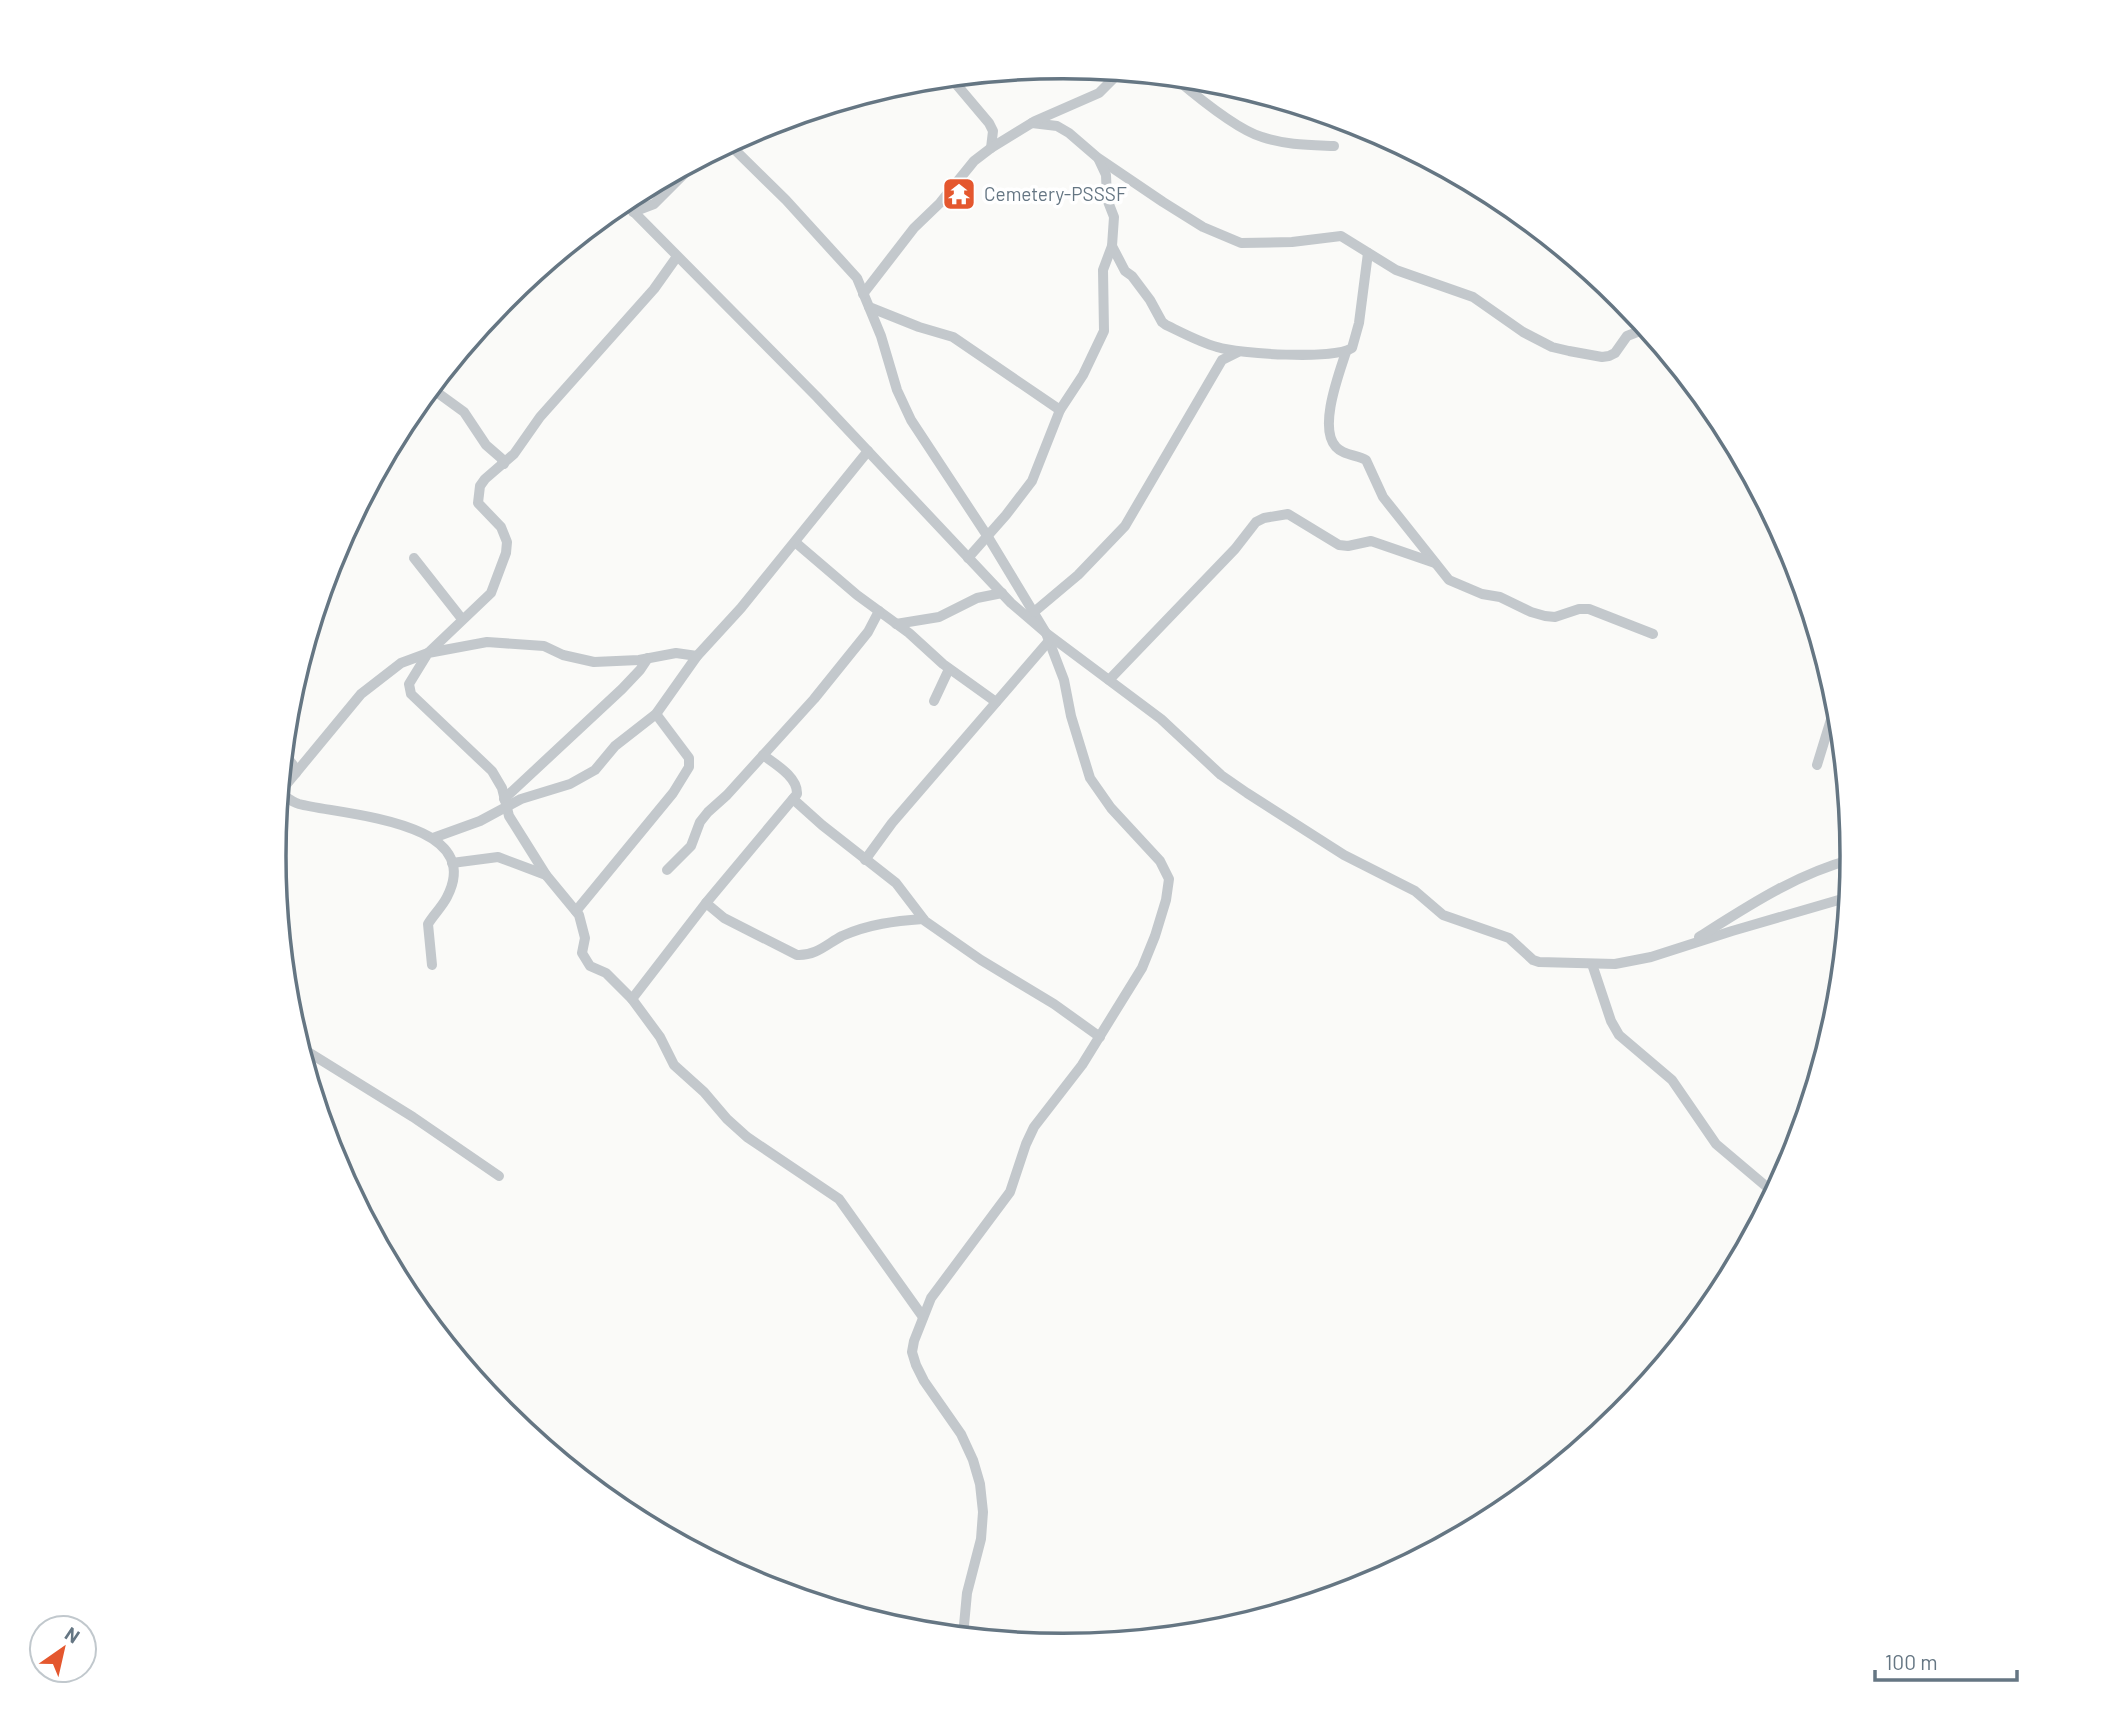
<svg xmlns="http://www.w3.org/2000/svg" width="2127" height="1712" font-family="Barlow,sans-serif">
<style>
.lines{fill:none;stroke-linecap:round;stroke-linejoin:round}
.minor{stroke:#c3c8cc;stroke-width:10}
.labels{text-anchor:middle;stroke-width:7;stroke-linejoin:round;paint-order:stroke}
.poi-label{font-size:19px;fill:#657683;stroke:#fff;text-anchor:start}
.rim{fill:none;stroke:#657683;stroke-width:3.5}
</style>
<rect width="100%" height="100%" fill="#fafaf8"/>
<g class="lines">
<g class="minor">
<path d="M1096 70 1111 80"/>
<path d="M951 78 989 123 993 131 991 148"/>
<path d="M1175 78C1195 95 1238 130 1262 137 1285 145 1310 145 1334 146"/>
<path d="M1032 123 1057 126 1069 133 1098 158 1163 202 1203 227 1241 243 1292 242 1341 236 1396 270 1473 297 1523 332 1552 347 1569 351 1602 357 1609 356 1615 353 1627 336 1645 329"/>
<path d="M729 144 786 200 857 278 881 336 897 390 911 420 988 537 1046 633 1064 680 1071 716 1090 778 1111 808 1160 861 1169 879 1166 900 1155 936 1142 968 1082 1065 1034 1127 1026 1144 1010 1192 931 1298 914 1341 912 1352 916 1365 924 1381 961 1434 973 1460 980 1484 983 1512 981 1539 967 1593 963 1636"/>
<path d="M623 201 817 397 1011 603 1046 633 1161 719 1221 775 1247 793 1344 855 1415 891 1443 915 1509 938 1533 960 1539 962 1615 964 1651 957 1732 931 1849 897"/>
<path d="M633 212 654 204 697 161"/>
<path d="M1112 246 1125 271 1132 276 1150 300 1162 322 1166 325C1183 333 1199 342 1217 347 1238 354 1335 360 1352 348L1359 323 1368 253"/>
<path d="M863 294 914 228 940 203 974 161 991 148 1035 121 1099 93 1120 72"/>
<path d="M869 307 919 327 953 337 1060 410"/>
<path d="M1346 352C1339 374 1318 428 1336 447 1343 455 1357 455 1366 460L1383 497 1449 580 1482 594 1500 597 1531 612 1545 616 1555 617 1579 609H1589L1653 634"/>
<path d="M431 388 464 412 486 445 501 458 504 464"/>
<path d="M795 542 857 595 909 633 943 664 996 702"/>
<path d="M414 558 462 619"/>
<path d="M968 558 1006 515 1032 481 1060 410 1083 375 1104 331 1103 270 1112 246 1114 217 1107 199 1106 175 1099 160"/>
<path d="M1034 612 1078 575 1125 526 1222 360 1238 352"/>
<path d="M896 624 939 617 977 598 1002 593"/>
<path d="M697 656 676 653 639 660 594 662 563 655 544 646 487 642 428 653 409 684 411 694 492 771 502 788 509 816 546 875 579 915 585 938 582 953 590 966 606 973 632 999 660 1037 674 1065 704 1092 727 1119 747 1137 839 1199 923 1317"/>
<path d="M1109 680 1235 549 1256 522 1264 518 1288 514 1339 545 1348 546 1371 541 1435 563"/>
<path d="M934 701 949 669"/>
<path d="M284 753 293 765 296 773"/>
<path d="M1817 765 1837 700"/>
<path d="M280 792 361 694 401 663 428 653 491 593 506 553 507 542 501 527 478 503 480 486 485 479 514 454 540 417 654 289 676 258"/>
<path d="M280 793C286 797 292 802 299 804 341 815 487 820 447 897 442 907 434 914 428 924L432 965"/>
<path d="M504 799 622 689 640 670 648 658"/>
<path d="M793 799 822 825 896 883 925 921 981 960 1054 1004 1100 1037"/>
<path d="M433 838 480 821 521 799 570 784 595 770 615 746 656 714 697 656 741 608 868 451"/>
<path d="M865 860 892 823 1048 642"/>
<path d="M452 863 498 857 546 875"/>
<path d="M667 870 691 846 700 822 708 812 727 795 814 699 868 632 879 611"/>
<path d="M706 903 724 918 797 955C816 956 827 944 842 936 869 924 895 921 923 919"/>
<path d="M576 911 673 793 689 767V758L656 714"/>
<path d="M1699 937C1748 906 1796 874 1853 859"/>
<path d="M1592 964 1611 1021 1619 1035 1672 1080 1716 1144 1774 1193"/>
<path d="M632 999 706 903 797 794C798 777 775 764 763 755"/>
<path d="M300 1047 413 1117 499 1176"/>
</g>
</g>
<defs>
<symbol id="temple-square" viewBox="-11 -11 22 22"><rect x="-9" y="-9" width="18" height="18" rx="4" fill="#e4572e" stroke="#fff"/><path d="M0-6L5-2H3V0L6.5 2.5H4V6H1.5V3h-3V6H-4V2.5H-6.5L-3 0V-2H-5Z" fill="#fff"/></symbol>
</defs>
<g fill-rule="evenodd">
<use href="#temple-square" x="940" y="175" width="38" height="38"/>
</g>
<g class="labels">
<g class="poi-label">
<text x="984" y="201">Cemetery-PSSSF</text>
</g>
</g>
<path d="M0 0H2127V1712H0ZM286 856a777 777 0 1 1 1554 0a777 777 0 1 1-1554 0Z" fill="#fff" fill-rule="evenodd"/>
<path class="rim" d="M286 856a777 777 0 1 1 1554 0a777 777 0 1 1-1554 0Z"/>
<g transform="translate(63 1649) rotate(34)"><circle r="33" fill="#ffffff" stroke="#c1c8cd" stroke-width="2"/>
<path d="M0-5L12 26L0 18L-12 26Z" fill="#e4572e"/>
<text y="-10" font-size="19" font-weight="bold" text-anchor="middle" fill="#657683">N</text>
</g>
<path d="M1875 1670v10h142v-10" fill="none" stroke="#657683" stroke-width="3.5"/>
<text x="1885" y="1670" font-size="21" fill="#657683" stroke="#ffffff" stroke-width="5" paint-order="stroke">100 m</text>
</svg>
